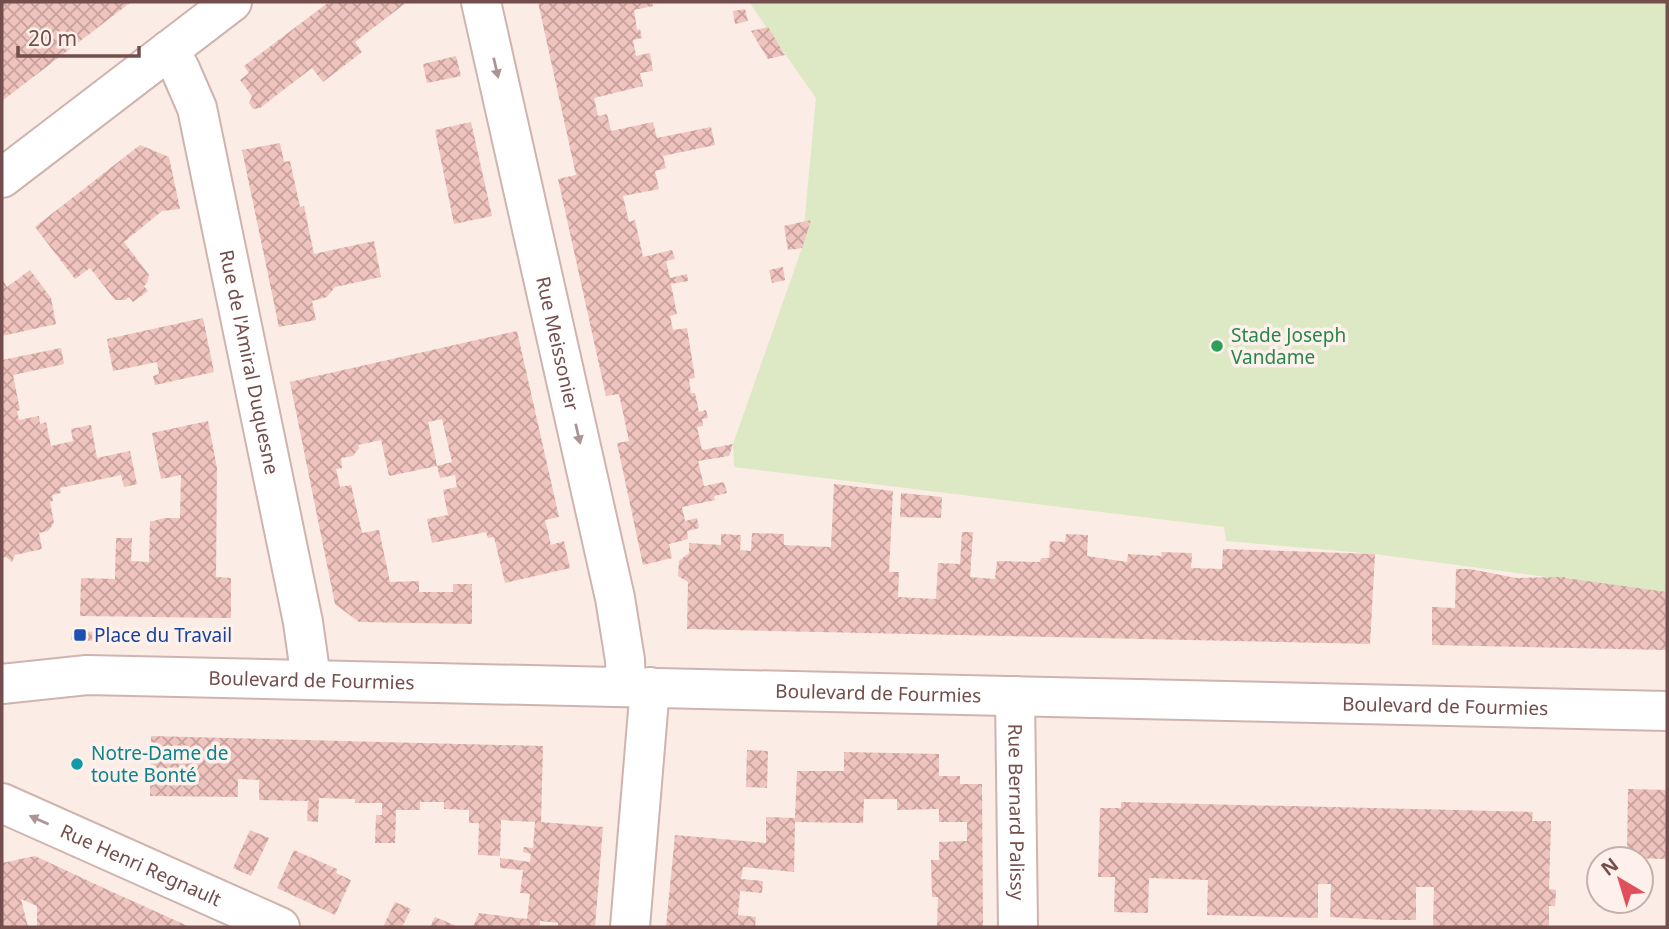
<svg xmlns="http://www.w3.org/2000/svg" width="1669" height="929" font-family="'Noto Sans',sans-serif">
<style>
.pitch{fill:#dde8c4}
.building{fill:url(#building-cross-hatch);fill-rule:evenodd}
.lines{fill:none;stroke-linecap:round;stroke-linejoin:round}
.minor-casing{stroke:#ceb4af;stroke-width:42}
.tertiary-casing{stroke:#ceb4af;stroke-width:42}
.minor{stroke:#fff;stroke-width:38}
.tertiary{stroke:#fff;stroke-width:38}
.oneway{fill:#ab9594}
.leisure-dot{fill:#2e9e5b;stroke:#fef1eb;stroke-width:2.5}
.transit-dot{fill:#1a4fb4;stroke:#fef1eb;stroke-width:2.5}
.culture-dot{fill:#0f9aa8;stroke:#fef1eb;stroke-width:2.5}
.labels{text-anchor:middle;stroke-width:7;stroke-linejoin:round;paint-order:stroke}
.leisure-label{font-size:19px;fill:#27864d;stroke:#fef1eb;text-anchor:start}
.street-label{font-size:19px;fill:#734e4c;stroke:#fef1eb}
.transit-label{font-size:19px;fill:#164399;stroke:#fef1eb;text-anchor:start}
.culture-label{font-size:19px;fill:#0d838f;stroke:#fef1eb;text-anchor:start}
</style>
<defs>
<pattern id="building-cross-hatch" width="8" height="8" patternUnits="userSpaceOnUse" patternTransform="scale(1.75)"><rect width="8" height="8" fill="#efc3be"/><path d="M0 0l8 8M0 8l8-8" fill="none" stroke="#c6a19d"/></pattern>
</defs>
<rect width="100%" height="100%" fill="#fbece5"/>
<path class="pitch" d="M749 2H1667V593L1375 554 1226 541 1224 527 734 467 733 444 802 248 816 98Z"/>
<g class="building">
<path d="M2 2H27L29 4 33 2H131L2 101Z"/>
<path d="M329 2H407L355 42 362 52 323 82 312 68 260 108 253 109 249 103 252 96 240 80 249 73 244 66Z"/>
<path d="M538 2H652L653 6 634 10 637 30 640 29 642 38 633 40 636 56 650 53 653 71 640 73 643 86 594 98 598 116 607 114 611 131 653 122 657 138 711 127 715 145 663 156 666 168 655 171 659 189 623 196 629 222 635 220 643 257 672 250 675 259 666 261 670 278 687 274 688 281 671 284 677 314 670 316 673 330 687 328 695 378 689 379 691 393H695L699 412 706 410 708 418 702 419 703 426 697 427 702 450 733 444 729 456 698 461 704 486 724 482 727 493 714 496 715 500 682 507 685 521 697 518 699 528 687 531 688 539 669 544 672 558 643 565 617 443 629 441 619 394 606 396 558 179 576 175Z"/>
<path d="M745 9 748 21 735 24 733 11Z"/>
<path d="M768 27 785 55 768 59 751 31Z"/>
<path d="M456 56 461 76 427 83 423 64Z"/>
<path d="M471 122 492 216 454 224 435 130Z"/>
<path d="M280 143 284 162 290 161 300 207 304 206 314 254 374 241 381 277 335 287 327 297 312 301 316 320 279 327 242 150Z"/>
<path d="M140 145 169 157 180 209 162 211 124 242 149 275 147 283 144 286 148 291 133 302 129 297 125 300H115L90 268 75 279 35 227Z"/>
<path d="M811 220 802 248 788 250 784 226Z"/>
<path d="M783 267 785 280 772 283 769 270Z"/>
<path d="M30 270 51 298 56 324 2 336V279L7 287Z"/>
<path d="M203 318 214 372 155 385 153 376 159 374 157 362 113 371 107 339Z"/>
<path d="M517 331 559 517 545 520 551 545 564 541 570 568 505 583 494 537 488 538 486 532 432 543 427 519 448 515 443 490 457 487 455 475 440 478 437 466 389 476 381 440 358 445 359 448 353 456 341 458 342 468 336 469 340 487 351 485 362 533 379 530 390 582 419 581V592H453V584H472V624L359 622 335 604 290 382ZM442 419 452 462 437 466 428 422Z"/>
<path d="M61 348 64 364 13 375 20 410 17 411 19 420 39 416 40 424 46 422 51 446 73 441 71 429 91 425 97 458 130 451 137 484 124 487 121 475 60 488 61 493 52 495 53 501 50 502 54 523 48 531 39 533 42 549 15 555 12 562 6 557 2 558V360Z"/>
<path d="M208 421 217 468 216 577 231 578V618L80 616 81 578 115 579 116 538H132L131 561 149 562 150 522 164 518H180L181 475 161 479 152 433Z"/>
<path d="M834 484 893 491 889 572H899L898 597 936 599 938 563 960 564 962 532H973L970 577 995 579 997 561 1040 562 1041 558H1049L1050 541 1065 542 1066 534 1088 535 1087 556 1127 562 1128 554 1162 556 1161 552 1192 553 1191 568 1222 569 1223 549 1375 554 1370 644 687 629 688 582 678 576 679 561 689 553V543L721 545V534L741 535 740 550 751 551 752 533 784 534V545L831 547Z"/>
<path d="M901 493 942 497 941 518 900 517Z"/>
<path d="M1456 569H1470L1516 578 1565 577V578L1667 592V650L1432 645V607L1455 608Z"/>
<path d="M72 631 98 632 97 641 71 640Z"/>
<path d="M151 736 543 746 541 822 603 827 595 927H558V923L540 921V927H473L479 913 527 919 530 894 520 893 523 870 500 868V858L530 862 531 854 523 852 524 847 533 848 535 822 501 820 500 856 478 855 479 823H469V810L444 809V802H420V810H396L395 843H375L376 815H382V803H355V799L319 798 318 822 307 821 308 801 259 800V780L238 779V797L150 796Z"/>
<path d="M747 750 768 751 767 788 746 787Z"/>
<path d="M844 752 939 754V776H960V784H982L983 927H937L938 897H932L931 860H939V842L967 841V822H939V809L897 810V799H864L863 823 795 822 794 872 743 867 741 879 763 881 762 893 740 891 738 915 756 917 755 927H666L675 835 766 843V817L795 818 797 771H844Z"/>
<path d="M1628 789 1667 790V859L1627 858Z"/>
<path d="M1121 802 1533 812 1532 821H1551L1549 889 1556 890 1555 906H1549V927H1433L1434 887H1416V920H1386L1330 917 1331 884H1318V918L1207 915 1208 880 1149 878 1148 913 1114 912 1115 877H1098L1100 808H1121Z"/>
<path d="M250 830 269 838 251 876 233 868Z"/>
<path d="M294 850 337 869 336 873 351 880 335 915 277 888Z"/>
<path d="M35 856 108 890 190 927H37V906L21 899 28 927H2V863Z"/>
<path d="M395 902 411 909 402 927H383Z"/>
<path d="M435 917 459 927H430Z"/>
</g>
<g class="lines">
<defs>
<g id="minor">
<path id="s1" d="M481 2 615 598 625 660 626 687"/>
<path id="s2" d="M169 50 180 69 197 108 303 622 311 679"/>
<path d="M2 178 232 2"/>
<path id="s3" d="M1015 696 1018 927"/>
<path id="s4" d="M2 803 280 927"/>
<path d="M630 927 650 687"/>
</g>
<g id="tertiary">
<path id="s5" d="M2 684 87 675 1667 711"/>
</g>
</defs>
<use href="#minor" class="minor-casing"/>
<use href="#tertiary" class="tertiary-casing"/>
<use href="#minor" class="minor"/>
<use href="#tertiary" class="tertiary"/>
</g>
<defs><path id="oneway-solid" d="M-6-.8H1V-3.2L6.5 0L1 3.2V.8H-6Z" transform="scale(1.75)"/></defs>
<g class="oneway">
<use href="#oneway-solid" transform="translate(496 68) rotate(77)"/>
<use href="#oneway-solid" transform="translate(578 434) rotate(77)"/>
<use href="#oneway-solid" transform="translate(39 820) rotate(-156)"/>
</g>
<circle class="leisure-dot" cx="1217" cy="346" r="7"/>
<rect class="transit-dot" x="73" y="628" width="14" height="14" rx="3.5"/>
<circle class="culture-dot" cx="77" cy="764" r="7"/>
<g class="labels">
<g class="leisure-label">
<text x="1231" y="342">Stade Joseph<tspan x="1231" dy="22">Vandame</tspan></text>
</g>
<g class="street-label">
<text dy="7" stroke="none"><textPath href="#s1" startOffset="350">Rue Meissonier</textPath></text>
<text dy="7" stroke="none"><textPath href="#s2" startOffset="324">Rue de l'Amiral Duquesne</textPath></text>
<text dy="7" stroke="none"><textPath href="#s5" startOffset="310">Boulevard de Fourmies</textPath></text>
<text dy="7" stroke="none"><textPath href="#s5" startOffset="877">Boulevard de Fourmies</textPath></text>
<text dy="7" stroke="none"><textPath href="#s5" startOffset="1444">Boulevard de Fourmies</textPath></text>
<text dy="7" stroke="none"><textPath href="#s3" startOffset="116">Rue Bernard Palissy</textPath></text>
<text dy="7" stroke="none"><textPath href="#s4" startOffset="152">Rue Henri Regnault</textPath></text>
</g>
<g class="transit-label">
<text x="94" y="642">Place du Travail</text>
</g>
<g class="culture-label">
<text x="91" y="760">Notre-Dame de<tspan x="91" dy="22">toute Bonté</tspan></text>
</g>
</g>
<rect width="1669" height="929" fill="none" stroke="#734e4c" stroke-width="7"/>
<g transform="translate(1620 880) rotate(322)"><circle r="33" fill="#fef1eb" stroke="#c6b0ab" stroke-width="2"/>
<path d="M0-5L12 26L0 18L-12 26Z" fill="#df505a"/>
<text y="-10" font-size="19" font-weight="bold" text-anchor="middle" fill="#734e4c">N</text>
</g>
<path d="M18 46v10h121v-10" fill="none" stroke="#734e4c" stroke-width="3.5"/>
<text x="28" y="46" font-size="21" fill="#734e4c" stroke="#fef1eb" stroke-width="5" paint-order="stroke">20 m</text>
</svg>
